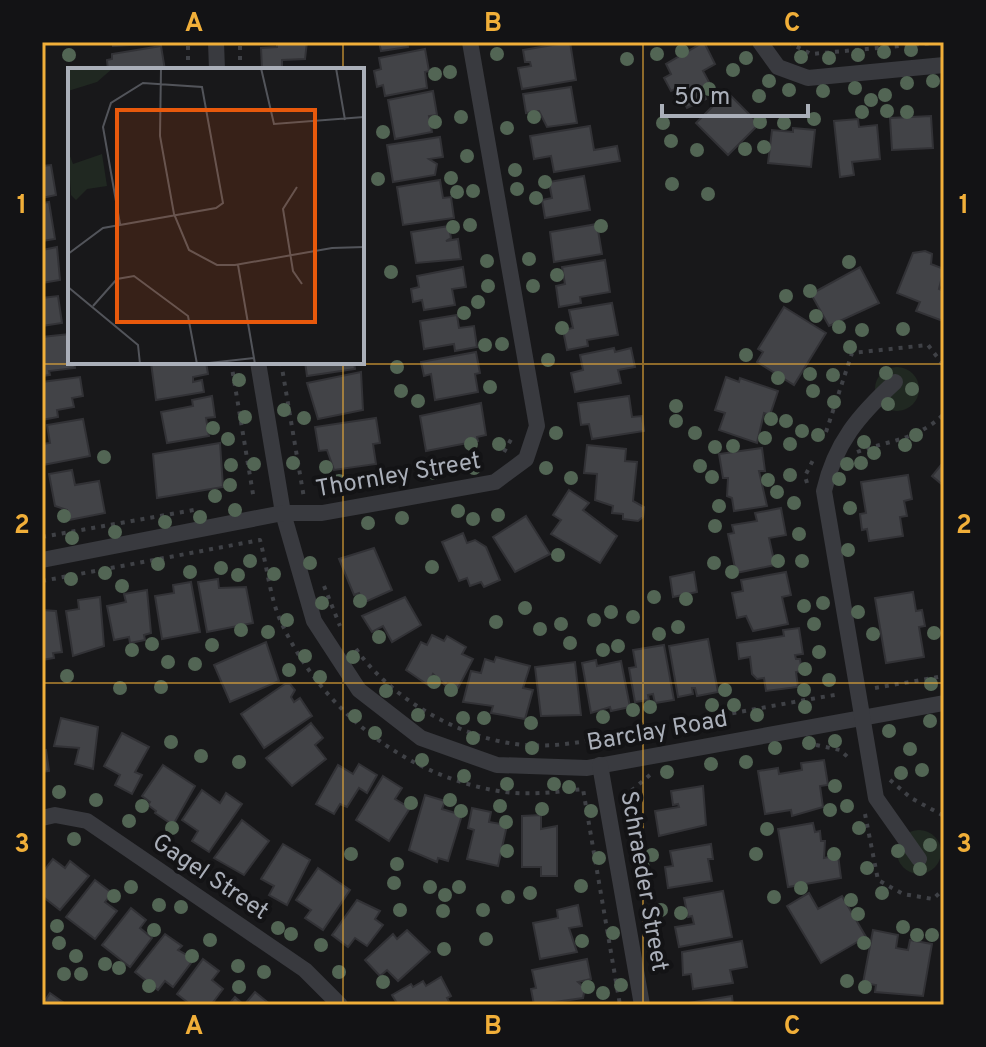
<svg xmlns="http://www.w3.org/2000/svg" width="986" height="1047" font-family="Overpass,sans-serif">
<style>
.green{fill:#202821}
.building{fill:#424347;stroke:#323236;stroke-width:2}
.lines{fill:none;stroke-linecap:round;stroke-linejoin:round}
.path{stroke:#3f4146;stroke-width:4;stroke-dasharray:4 6;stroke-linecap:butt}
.street{stroke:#393a3f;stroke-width:16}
.tree{fill:#526554}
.grid{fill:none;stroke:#f1af39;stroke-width:2;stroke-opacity:0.55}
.labels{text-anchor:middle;stroke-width:8;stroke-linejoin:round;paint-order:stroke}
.street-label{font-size:24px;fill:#aaafb9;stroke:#131315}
.inset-road{fill:none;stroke:#52545a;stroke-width:2}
.view{fill:#e8590c;fill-opacity:0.15;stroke:#e8590c;stroke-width:4}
.inset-edge{fill:none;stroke:#aaafb9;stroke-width:4}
.neatline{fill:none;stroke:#f1af39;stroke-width:3}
.grid-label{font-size:26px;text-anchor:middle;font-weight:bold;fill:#f1af39}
</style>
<rect width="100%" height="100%" fill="#18181a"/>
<g class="green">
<circle cx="897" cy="389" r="22"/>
<circle cx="919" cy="852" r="22"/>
</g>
<g class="building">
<path d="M113 42H164V43L113 46Z"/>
<path d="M277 42H307L305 59 282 60V68L262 69 261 48 277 47Z"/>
<path d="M379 42H407L408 47 381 51Z"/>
<path d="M570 42 576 80 522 89 518 68 531 66 530 62H525L523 50Z"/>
<path d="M704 42 715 64 703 71 710 84 701 88 706 99 687 108 677 88 671 91 664 78 671 74 666 64Z"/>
<path d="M161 46 165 70H108L107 60 112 59V54Z"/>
<path d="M425 49 429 71 425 72 427 88 385 96 383 85 377 87 374 71 381 69 379 58Z"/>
<path d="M571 87 577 123 547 127 539 111 526 113 523 94Z"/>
<path d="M433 91 437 115 429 116 432 132 395 139 388 100Z"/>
<path d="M727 92 759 124 728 155 696 123Z"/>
<path d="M931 116 933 148 892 150 890 118Z"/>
<path d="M858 119 859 127 877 125 880 159 852 162 854 175 840 177 834 121Z"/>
<path d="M590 126 594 150 617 146 620 161 554 172 551 156 534 159 530 136Z"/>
<path d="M793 128 815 130 811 167 768 163 772 130 793 132Z"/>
<path d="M440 137 443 157 429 159 437 164 435 175 393 182 387 145Z"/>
<path d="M51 165 56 195 42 198V166Z"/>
<path d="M584 176 590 210 545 218 542 200 552 198 549 182Z"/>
<path d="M440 180 443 198 451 197 454 218 403 225 397 187Z"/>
<path d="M49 202 55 239 42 241V203Z"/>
<path d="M597 224 602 254 554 262 550 232Z"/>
<path d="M449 226 451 238 446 241 458 239 461 259 416 263 411 232Z"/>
<path d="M57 247 60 280 42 283V250Z"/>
<path d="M925 251 932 254 931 264 944 269 939 289 944 291 943 321 916 311 920 302 897 293 913 253Z"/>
<path d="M605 260 610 292 580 297 581 303 559 307 556 286 565 284 562 267Z"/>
<path d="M463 267 466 287 452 289 455 305 424 310 422 300 413 302 411 289 419 287 417 276Z"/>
<path d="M860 267 879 303 829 326 811 294Z"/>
<path d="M58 296 62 323 42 326V298Z"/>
<path d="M612 303 618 335 587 340 588 346 567 350 563 330 573 328 569 310Z"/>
<path d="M784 307 826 333 794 385 757 362 763 352 758 349Z"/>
<path d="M457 315 459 328 474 326 477 347 455 351 454 344 424 349 420 321Z"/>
<path d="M69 334 70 362H74L75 368 49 371 50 375 42 376V337Z"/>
<path d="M614 348 615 352 631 348 635 367 618 370 621 383 575 392 571 373 583 370 580 355Z"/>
<path d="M476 352 480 373 475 374 478 392 435 400 431 374 424 376 421 362Z"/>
<path d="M206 362 208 374 193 377V382L202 380 204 392 156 400 151 363Z"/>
<path d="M305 362H354L355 369 307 376Z"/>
<path d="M361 372 363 410 318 419 307 383Z"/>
<path d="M80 377 83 396 72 398 74 407 57 410 58 417 42 420V382Z"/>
<path d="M726 377 739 382 740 378 778 391 770 415 764 413 757 443 719 430 725 413 715 410Z"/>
<path d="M212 396 215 417 206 418 209 436 167 443 161 412 193 406 192 400Z"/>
<path d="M629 396 632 417 642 416 644 431 592 439 589 424 581 425 578 403Z"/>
<path d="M481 403 486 435 477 437 478 441 426 451 420 416Z"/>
<path d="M376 418 380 443 373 444 376 464 334 470 327 450 319 451 315 427Z"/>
<path d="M83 419 90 456 43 465 42 444 50 443 47 425Z"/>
<path d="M220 443 223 487 157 498 153 454Z"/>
<path d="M587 445 626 449 625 461 637 462 633 501 644 507 643 517 638 521 623 519V514L612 513 613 506 595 500 597 474 584 473Z"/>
<path d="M762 448 765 471H759L767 506 734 511 732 498 727 496 728 478H723L719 454Z"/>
<path d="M941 465 944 468V486L932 476Z"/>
<path d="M72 470 75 485 99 481 105 513 69 520 67 510 55 506 49 474Z"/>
<path d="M908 475 912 499 904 501 907 516 900 517 903 536 869 541 867 529 862 530 860 514 866 513 861 482Z"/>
<path d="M569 490 589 503 583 510 617 536 600 563 551 534 561 520 553 515Z"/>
<path d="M781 508 786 535 769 538 775 565 736 573 728 534 734 533 732 525 757 521 755 513Z"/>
<path d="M526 516 550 554 515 572 493 537Z"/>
<path d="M463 533 467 543 475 540 486 547 500 580 484 587 481 582 470 586 467 578 459 581 442 542Z"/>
<path d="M374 548 392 590 363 603 359 593 354 595 339 559Z"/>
<path d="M694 572 697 592 673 597 670 577Z"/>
<path d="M786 572 791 595 782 597 788 624 753 631 746 616 737 618 732 593 743 591 741 580Z"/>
<path d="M218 579 219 588 246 587 253 623 207 632 198 582Z"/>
<path d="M191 582 200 632 162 639 155 596 174 593 173 585Z"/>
<path d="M147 590 151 633 144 635 145 640 130 643 129 637 114 640 107 606 126 602 124 594Z"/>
<path d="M913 592 916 611 922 610 925 626 919 627 924 657 886 663 875 598Z"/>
<path d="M100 597 104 646 73 656 66 611 79 609 78 600Z"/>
<path d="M405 597 421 625 392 642 383 626 372 632 362 616Z"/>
<path d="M42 610 56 611 62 652 53 653 54 658 42 660Z"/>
<path d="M799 628 803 654 795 655 796 659H800L802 671 796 672 798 687 766 691 764 678 757 679 752 674 750 657 739 659 737 643 784 636 783 630Z"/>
<path d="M432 635 444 641 447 636 466 647 462 654 473 659 458 688 448 683 446 686 433 674 428 685 406 670 421 642 427 645Z"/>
<path d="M708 639 718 692 697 696 695 688H692L693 694 678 697 669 646Z"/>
<path d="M266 642 279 681 230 702 214 665Z"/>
<path d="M664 645 674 700 655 703 653 694 648 695 649 700 635 702 629 668 636 667 633 650Z"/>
<path d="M496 657 530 666 523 688 533 690 525 719 491 713 493 706 463 702 471 671 481 673 485 659 494 662Z"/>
<path d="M596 660 597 666 621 661 630 707 611 711 610 707 591 713 582 663Z"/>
<path d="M575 662 581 715 541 716 535 667Z"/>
<path d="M285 684H290L295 690 291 697 294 702 300 698 312 716 264 748 241 714Z"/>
<path d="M61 718 98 727 93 769 75 764 79 748 54 746Z"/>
<path d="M311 723 323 738 315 745 326 759 292 786 266 758Z"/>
<path d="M122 733 149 747 135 772 142 775 132 794 115 785 120 775 104 766Z"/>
<path d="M46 750 49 771 42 772V751Z"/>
<path d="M824 760 828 785 820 786 823 807 792 816 791 810 765 814 758 771 778 768 779 774 802 770 801 763Z"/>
<path d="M359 764 377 775 367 793 359 788 347 807 340 804 334 814 316 804 338 765 353 774Z"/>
<path d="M163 765 195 786 173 825 155 813 156 811 148 805 150 802 142 796Z"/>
<path d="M383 776 402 788 395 799 410 808 389 841 356 820Z"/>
<path d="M703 786 706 825 659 836 655 811 679 807 678 804 673 805 671 791Z"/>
<path d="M202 790 220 803 226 793 242 804 209 852 192 841 198 831 182 820Z"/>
<path d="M425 795 445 801 442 809 462 815 448 861 438 858 437 862 409 850Z"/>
<path d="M472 808 491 812 489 822 507 825 498 866 467 859 474 830 468 828Z"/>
<path d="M541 815V829L557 826V876H541V867H522V816Z"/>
<path d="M242 820 269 841 244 875 214 858Z"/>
<path d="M813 823 815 832 820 831 821 841H825L824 858 838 855 841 878 788 887 778 829Z"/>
<path d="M283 844 310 860 287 905 269 895 274 886 261 879Z"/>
<path d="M711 844 713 859H708L712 881 668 888 665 867 673 866 670 851Z"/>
<path d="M53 859 65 868 70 861 89 876 60 910 42 896V873Z"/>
<path d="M318 868 350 890 323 930 305 918 311 910 296 900Z"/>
<path d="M95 880 112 893 105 902 117 911 95 939 66 917Z"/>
<path d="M723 891 732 937 679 947 675 927 694 924 692 916 688 917 684 898Z"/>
<path d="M809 893 818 909 842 896 866 937 821 963 787 906Z"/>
<path d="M357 900 380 911 375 919 383 925 367 946 355 938 348 947 332 935Z"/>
<path d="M578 905 582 926 569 928 577 952 540 959 533 923 558 918 557 910Z"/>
<path d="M131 908 146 920 140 928 152 938 130 967 102 945Z"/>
<path d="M407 930 430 952 398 981 387 970 380 976 365 960 393 934 397 939Z"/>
<path d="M873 930 898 935 896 948 908 950 910 940 932 944 923 996 875 992 876 985 863 983Z"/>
<path d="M165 934 182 946 178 950 194 959 173 987 165 981 158 990 135 972Z"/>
<path d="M742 941 747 967 730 970 733 983 693 989 691 974 683 975 682 952Z"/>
<path d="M203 959 219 971 212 980 223 989 211 1005H191L177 994Z"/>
<path d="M587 959 591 979 578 982 585 988 583 998 534 1005 531 989 536 988 532 970Z"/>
<path d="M441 977 451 996 447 998 451 1005H398L392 995 411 984 413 987 423 981 426 986Z"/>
<path d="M255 992 271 1005H244Z"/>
<path d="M50 993 67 1005H42Z"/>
<path d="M732 996 733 1005H688V1003Z"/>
<path d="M235 997 244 1005H228Z"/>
</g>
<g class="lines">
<g class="path">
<path d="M788 42 811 54 944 42"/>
<path d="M188 70V42"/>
<path d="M240 70V42"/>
<path d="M231 362 254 500"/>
<path d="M281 362 304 498"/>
<path d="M826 432 852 353 928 345 944 366"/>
<path d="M504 452 513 436"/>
<path d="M857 452C889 440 916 441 944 414"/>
<path d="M807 483 805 476 814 458"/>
<path d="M42 537 194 510"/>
<path d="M42 581 260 540C267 566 270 598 281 622 321 709 404 775 498 791 526 796 555 792 583 789L620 1005"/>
<path d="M324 586 340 626"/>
<path d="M356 649C391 698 456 736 515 744 560 750 605 737 648 729 712 717 776 705 840 694"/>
<path d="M875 688 944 676"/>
<path d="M816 745 840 750 851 760"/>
<path d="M890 780 911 798 944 816"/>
<path d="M624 797 651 774"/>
<path d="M865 814 878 880 903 894 933 899 944 889"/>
</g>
<g class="street">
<path d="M216 42 217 70"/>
<path d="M760 42 778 67 808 78 944 65"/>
<path d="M258 362 283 513 314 621 359 690 421 738 497 765 587 768 944 703"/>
<path d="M895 382C859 415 835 443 824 491L876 798 919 859"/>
<path d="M42 560 283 513H322L495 482 526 459 537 426 470 42"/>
<path d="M600 765 642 1005"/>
<path d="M42 818 55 815 87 821 305 970 340 1005"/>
</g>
</g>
<g class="tree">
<circle cx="911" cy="50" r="7"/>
<circle cx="682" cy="51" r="7"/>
<circle cx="884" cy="52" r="7"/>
<circle cx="497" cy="54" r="7"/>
<circle cx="657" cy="54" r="7"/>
<circle cx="69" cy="55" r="7"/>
<circle cx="858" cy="55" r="7"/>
<circle cx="801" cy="57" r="7"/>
<circle cx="746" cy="58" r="7"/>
<circle cx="829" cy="58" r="7"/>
<circle cx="627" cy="59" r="7"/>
<circle cx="733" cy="70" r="7"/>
<circle cx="450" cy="72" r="7"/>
<circle cx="435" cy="74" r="7"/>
<circle cx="769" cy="81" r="7"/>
<circle cx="933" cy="81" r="7"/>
<circle cx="907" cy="83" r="7"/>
<circle cx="855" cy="88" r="7"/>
<circle cx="709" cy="89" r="7"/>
<circle cx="789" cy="90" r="7"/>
<circle cx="823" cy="91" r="7"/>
<circle cx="885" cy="95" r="7"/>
<circle cx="759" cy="96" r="7"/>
<circle cx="871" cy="100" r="7"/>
<circle cx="887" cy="111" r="7"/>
<circle cx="862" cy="112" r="7"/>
<circle cx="907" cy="112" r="7"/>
<circle cx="461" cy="117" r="7"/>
<circle cx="534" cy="117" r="7"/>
<circle cx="814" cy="119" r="7"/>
<circle cx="435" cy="122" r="7"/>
<circle cx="760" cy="122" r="7"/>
<circle cx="663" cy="123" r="7"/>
<circle cx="784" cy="123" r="7"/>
<circle cx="507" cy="128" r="7"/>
<circle cx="383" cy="132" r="7"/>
<circle cx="671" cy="141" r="7"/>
<circle cx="764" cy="147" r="7"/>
<circle cx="745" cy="149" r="7"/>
<circle cx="697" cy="150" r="7"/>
<circle cx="467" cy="156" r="7"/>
<circle cx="515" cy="170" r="7"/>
<circle cx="451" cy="178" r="7"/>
<circle cx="378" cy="179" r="7"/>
<circle cx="545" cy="182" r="7"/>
<circle cx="672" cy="184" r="7"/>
<circle cx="517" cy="189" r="7"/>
<circle cx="473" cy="191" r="7"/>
<circle cx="457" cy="192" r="7"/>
<circle cx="708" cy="194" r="7"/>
<circle cx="536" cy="198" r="7"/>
<circle cx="470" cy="225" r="7"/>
<circle cx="601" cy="226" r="7"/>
<circle cx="453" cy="227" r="7"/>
<circle cx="529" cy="259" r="7"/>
<circle cx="487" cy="261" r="7"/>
<circle cx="849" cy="262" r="7"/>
<circle cx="391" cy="272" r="7"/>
<circle cx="557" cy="275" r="7"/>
<circle cx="488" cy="286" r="7"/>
<circle cx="533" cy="286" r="7"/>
<circle cx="810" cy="291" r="7"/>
<circle cx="786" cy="296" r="7"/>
<circle cx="478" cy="302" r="7"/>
<circle cx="464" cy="313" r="7"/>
<circle cx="816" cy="316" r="7"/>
<circle cx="839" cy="327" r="7"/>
<circle cx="562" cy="328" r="7"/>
<circle cx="903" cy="329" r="7"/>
<circle cx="862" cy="330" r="7"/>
<circle cx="502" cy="344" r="7"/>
<circle cx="485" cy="345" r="7"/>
<circle cx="850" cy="347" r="7"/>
<circle cx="746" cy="355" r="7"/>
<circle cx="548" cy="360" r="7"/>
<circle cx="397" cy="367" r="7"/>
<circle cx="886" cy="373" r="7"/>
<circle cx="810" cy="374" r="7"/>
<circle cx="833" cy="375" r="7"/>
<circle cx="778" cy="378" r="7"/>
<circle cx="239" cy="380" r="7"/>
<circle cx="490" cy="387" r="7"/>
<circle cx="912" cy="389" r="7"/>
<circle cx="401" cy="391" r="7"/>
<circle cx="813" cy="391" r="7"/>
<circle cx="418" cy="401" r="7"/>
<circle cx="834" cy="402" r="7"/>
<circle cx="888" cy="404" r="7"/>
<circle cx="676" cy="406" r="7"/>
<circle cx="284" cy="410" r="7"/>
<circle cx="245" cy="417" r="7"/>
<circle cx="304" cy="418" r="7"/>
<circle cx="771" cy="419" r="7"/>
<circle cx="676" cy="421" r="7"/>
<circle cx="786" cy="421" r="7"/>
<circle cx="213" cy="428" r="7"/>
<circle cx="802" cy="431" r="7"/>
<circle cx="556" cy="433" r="7"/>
<circle cx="695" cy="433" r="7"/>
<circle cx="818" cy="435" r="7"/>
<circle cx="916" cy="435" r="7"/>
<circle cx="765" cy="438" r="7"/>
<circle cx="228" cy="439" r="7"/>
<circle cx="864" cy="442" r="7"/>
<circle cx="471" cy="444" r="7"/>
<circle cx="499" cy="444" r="7"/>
<circle cx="790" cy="444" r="7"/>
<circle cx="905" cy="445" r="7"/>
<circle cx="733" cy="446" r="7"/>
<circle cx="715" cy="447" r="7"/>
<circle cx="874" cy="453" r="7"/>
<circle cx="104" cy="457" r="7"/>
<circle cx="293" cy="463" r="7"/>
<circle cx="861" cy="463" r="7"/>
<circle cx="254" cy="464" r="7"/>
<circle cx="847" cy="464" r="7"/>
<circle cx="231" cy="465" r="7"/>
<circle cx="700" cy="466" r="7"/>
<circle cx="326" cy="467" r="7"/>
<circle cx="474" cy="468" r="7"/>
<circle cx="546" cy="468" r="7"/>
<circle cx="434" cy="473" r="7"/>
<circle cx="790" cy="475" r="7"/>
<circle cx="712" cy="477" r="7"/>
<circle cx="571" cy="478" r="7"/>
<circle cx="839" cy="479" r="7"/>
<circle cx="391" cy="480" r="7"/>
<circle cx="768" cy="480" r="7"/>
<circle cx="339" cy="481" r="7"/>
<circle cx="230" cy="485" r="7"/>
<circle cx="355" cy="485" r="7"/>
<circle cx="777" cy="492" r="7"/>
<circle cx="215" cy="496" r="7"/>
<circle cx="794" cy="503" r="7"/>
<circle cx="719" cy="506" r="7"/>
<circle cx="850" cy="508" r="7"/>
<circle cx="235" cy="510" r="7"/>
<circle cx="458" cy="511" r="7"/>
<circle cx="498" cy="515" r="7"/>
<circle cx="64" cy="516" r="7"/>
<circle cx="200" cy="517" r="7"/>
<circle cx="402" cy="518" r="7"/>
<circle cx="473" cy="519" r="7"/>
<circle cx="165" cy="522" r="7"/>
<circle cx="368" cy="523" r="7"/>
<circle cx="715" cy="526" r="7"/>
<circle cx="115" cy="532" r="7"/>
<circle cx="799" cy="534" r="7"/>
<circle cx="72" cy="538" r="7"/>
<circle cx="848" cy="550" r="7"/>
<circle cx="558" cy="555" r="7"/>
<circle cx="250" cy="561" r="7"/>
<circle cx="778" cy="561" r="7"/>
<circle cx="802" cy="561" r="7"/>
<circle cx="310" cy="563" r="7"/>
<circle cx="714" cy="563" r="7"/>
<circle cx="158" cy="564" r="7"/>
<circle cx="432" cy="567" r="7"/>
<circle cx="221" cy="568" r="7"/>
<circle cx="190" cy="572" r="7"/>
<circle cx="732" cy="572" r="7"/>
<circle cx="105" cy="573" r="7"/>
<circle cx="274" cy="574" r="7"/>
<circle cx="238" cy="575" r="7"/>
<circle cx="71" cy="579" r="7"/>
<circle cx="122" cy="586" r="7"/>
<circle cx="654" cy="597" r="7"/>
<circle cx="686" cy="599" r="7"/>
<circle cx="360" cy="601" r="7"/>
<circle cx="322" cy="603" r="7"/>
<circle cx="823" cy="603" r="7"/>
<circle cx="804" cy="606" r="7"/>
<circle cx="525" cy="608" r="7"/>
<circle cx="611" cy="612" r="7"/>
<circle cx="858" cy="612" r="7"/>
<circle cx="633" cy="617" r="7"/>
<circle cx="287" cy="620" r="7"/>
<circle cx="594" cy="620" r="7"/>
<circle cx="496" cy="622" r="7"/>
<circle cx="561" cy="624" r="7"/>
<circle cx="814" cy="624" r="7"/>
<circle cx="678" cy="627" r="7"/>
<circle cx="540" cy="629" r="7"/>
<circle cx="241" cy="630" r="7"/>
<circle cx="268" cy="632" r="7"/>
<circle cx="934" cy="633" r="7"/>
<circle cx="659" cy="634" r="7"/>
<circle cx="873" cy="634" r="7"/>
<circle cx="379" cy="637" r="7"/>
<circle cx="570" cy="643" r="7"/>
<circle cx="152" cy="644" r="7"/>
<circle cx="212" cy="645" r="7"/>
<circle cx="618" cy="646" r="7"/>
<circle cx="132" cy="650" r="7"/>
<circle cx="603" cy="650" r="7"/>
<circle cx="819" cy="652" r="7"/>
<circle cx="305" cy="656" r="7"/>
<circle cx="353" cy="657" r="7"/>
<circle cx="168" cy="662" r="7"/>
<circle cx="195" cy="664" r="7"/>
<circle cx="805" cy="669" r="7"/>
<circle cx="289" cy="670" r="7"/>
<circle cx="67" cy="676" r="7"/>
<circle cx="320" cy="677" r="7"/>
<circle cx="829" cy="680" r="7"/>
<circle cx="434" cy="682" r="7"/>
<circle cx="931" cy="684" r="7"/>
<circle cx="161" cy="687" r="7"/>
<circle cx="120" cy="688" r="7"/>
<circle cx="451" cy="690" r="7"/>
<circle cx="725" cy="690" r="7"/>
<circle cx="804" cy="690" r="7"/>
<circle cx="386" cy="691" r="7"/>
<circle cx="712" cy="705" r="7"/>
<circle cx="734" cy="705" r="7"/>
<circle cx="650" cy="707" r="7"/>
<circle cx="805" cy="707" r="7"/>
<circle cx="633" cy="710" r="7"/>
<circle cx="418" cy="715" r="7"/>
<circle cx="757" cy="715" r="7"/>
<circle cx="355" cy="716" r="7"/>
<circle cx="603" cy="717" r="7"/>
<circle cx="463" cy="718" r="7"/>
<circle cx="484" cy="718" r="7"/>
<circle cx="930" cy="721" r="7"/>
<circle cx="531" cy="723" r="7"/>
<circle cx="690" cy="725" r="7"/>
<circle cx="889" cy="731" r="7"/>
<circle cx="646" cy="732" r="7"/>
<circle cx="375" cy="733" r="7"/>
<circle cx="473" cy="738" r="7"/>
<circle cx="609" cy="739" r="7"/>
<circle cx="835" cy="741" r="7"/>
<circle cx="171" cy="742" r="7"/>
<circle cx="809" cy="743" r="7"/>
<circle cx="532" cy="748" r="7"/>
<circle cx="775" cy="748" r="7"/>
<circle cx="910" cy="749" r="7"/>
<circle cx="201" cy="756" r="7"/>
<circle cx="422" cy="760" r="7"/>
<circle cx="239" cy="762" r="7"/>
<circle cx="746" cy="762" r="7"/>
<circle cx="711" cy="764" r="7"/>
<circle cx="922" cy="770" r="7"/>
<circle cx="667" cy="772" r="7"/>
<circle cx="901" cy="773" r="7"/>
<circle cx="464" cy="776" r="7"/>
<circle cx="507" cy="784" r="7"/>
<circle cx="554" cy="784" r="7"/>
<circle cx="835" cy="786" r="7"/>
<circle cx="569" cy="787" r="7"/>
<circle cx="59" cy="792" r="7"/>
<circle cx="96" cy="800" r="7"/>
<circle cx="450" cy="800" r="7"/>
<circle cx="411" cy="803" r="7"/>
<circle cx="142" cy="806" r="7"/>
<circle cx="500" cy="806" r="7"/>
<circle cx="847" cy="806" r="7"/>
<circle cx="542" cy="809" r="7"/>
<circle cx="830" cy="810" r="7"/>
<circle cx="461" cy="811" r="7"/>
<circle cx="591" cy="811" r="7"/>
<circle cx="129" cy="821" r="7"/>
<circle cx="506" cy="822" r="7"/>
<circle cx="172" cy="828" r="7"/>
<circle cx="859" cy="828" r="7"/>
<circle cx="767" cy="829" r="7"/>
<circle cx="74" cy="839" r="7"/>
<circle cx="930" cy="845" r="7"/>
<circle cx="507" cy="851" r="7"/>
<circle cx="898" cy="851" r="7"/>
<circle cx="351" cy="854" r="7"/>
<circle cx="756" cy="854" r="7"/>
<circle cx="834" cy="854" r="7"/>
<circle cx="652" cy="855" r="7"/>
<circle cx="599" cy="858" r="7"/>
<circle cx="397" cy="864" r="7"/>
<circle cx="643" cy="867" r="7"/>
<circle cx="867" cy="868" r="7"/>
<circle cx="920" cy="869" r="7"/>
<circle cx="394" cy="883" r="7"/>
<circle cx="581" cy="886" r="7"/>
<circle cx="131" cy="887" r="7"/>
<circle cx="430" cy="887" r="7"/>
<circle cx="459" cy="887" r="7"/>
<circle cx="801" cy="888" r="7"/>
<circle cx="230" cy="892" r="7"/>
<circle cx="530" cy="893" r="7"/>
<circle cx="882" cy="893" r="7"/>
<circle cx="445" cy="895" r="7"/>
<circle cx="114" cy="896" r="7"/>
<circle cx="508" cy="897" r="7"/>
<circle cx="774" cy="897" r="7"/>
<circle cx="851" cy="900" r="7"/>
<circle cx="159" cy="905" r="7"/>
<circle cx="181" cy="907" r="7"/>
<circle cx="251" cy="907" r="7"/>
<circle cx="400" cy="910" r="7"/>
<circle cx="483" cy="910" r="7"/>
<circle cx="661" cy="910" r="7"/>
<circle cx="443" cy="911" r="7"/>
<circle cx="681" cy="913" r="7"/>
<circle cx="858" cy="914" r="7"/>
<circle cx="57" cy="926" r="7"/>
<circle cx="903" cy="927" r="7"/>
<circle cx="278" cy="928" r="7"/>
<circle cx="154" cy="930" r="7"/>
<circle cx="613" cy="933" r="7"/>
<circle cx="291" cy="934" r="7"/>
<circle cx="917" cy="935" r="7"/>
<circle cx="932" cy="935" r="7"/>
<circle cx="486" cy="939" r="7"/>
<circle cx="210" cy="940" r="7"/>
<circle cx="582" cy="941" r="7"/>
<circle cx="59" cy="943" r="7"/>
<circle cx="864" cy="943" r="7"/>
<circle cx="321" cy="945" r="7"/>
<circle cx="444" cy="949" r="7"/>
<circle cx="76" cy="956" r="7"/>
<circle cx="192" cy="956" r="7"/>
<circle cx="105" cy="964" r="7"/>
<circle cx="238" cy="966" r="7"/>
<circle cx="119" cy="968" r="7"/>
<circle cx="264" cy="972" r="7"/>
<circle cx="339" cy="972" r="7"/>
<circle cx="64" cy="974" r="7"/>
<circle cx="81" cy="974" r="7"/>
<circle cx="847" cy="981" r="7"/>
<circle cx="383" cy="982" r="7"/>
<circle cx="621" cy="985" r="7"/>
<circle cx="149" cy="986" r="7"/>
<circle cx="239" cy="987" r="7"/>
<circle cx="588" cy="987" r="7"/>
<circle cx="865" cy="987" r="7"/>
<circle cx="603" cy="993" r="7"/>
</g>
<path class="grid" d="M343 42V70M643 42V1005M343 362V1005M42 364H944M42 683H944"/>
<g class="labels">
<g class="street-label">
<text transform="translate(398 474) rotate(-10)" y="8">Thornley Street</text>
<text transform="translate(657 730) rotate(-10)" y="8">Barclay Road</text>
<text transform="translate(211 876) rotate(34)" y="8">Gagel Street</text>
<text transform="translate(645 881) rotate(80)" y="8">Schraeder Street</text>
</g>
</g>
<g transform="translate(68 68)">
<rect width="296" height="296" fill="#18181a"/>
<path d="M0 0H45L29 14 0 23ZM0 83 5 96 34 86 39 118 19 121 8 132 3 127Z" fill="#202821"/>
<path class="inset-road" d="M93 0 92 68 106 146 121 182 149 197H167L264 180 296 179M193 0 206 56 296 49M268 0 277 52M229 119 215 141 225 203 234 216M0 186 35 160 148 140 155 135 134 19 75 15 43 35 35 59 52 156M170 197 187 296M0 219 70 277 72 296M25 238 49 211 66 208 120 248 129 296M132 296 186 290"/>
<path class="view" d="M49 42H247V254H49Z"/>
<rect width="296" height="296" class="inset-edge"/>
</g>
<rect width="986" height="1047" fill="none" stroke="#131315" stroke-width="88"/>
<path d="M662 104v12h146v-12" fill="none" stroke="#aaafb9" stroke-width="4"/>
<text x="674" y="104" font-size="24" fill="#aaafb9" stroke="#131315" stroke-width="6" paint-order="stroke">50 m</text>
<rect x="44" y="44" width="898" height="959" class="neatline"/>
<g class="grid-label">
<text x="194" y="31">A</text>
<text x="493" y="31">B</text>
<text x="792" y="31">C</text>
<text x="22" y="213">1</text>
<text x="964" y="213">1</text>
<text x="22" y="533">2</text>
<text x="964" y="533">2</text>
<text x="22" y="852">3</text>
<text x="964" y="852">3</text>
<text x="194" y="1034">A</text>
<text x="493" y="1034">B</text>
<text x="792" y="1034">C</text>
</g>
</svg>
